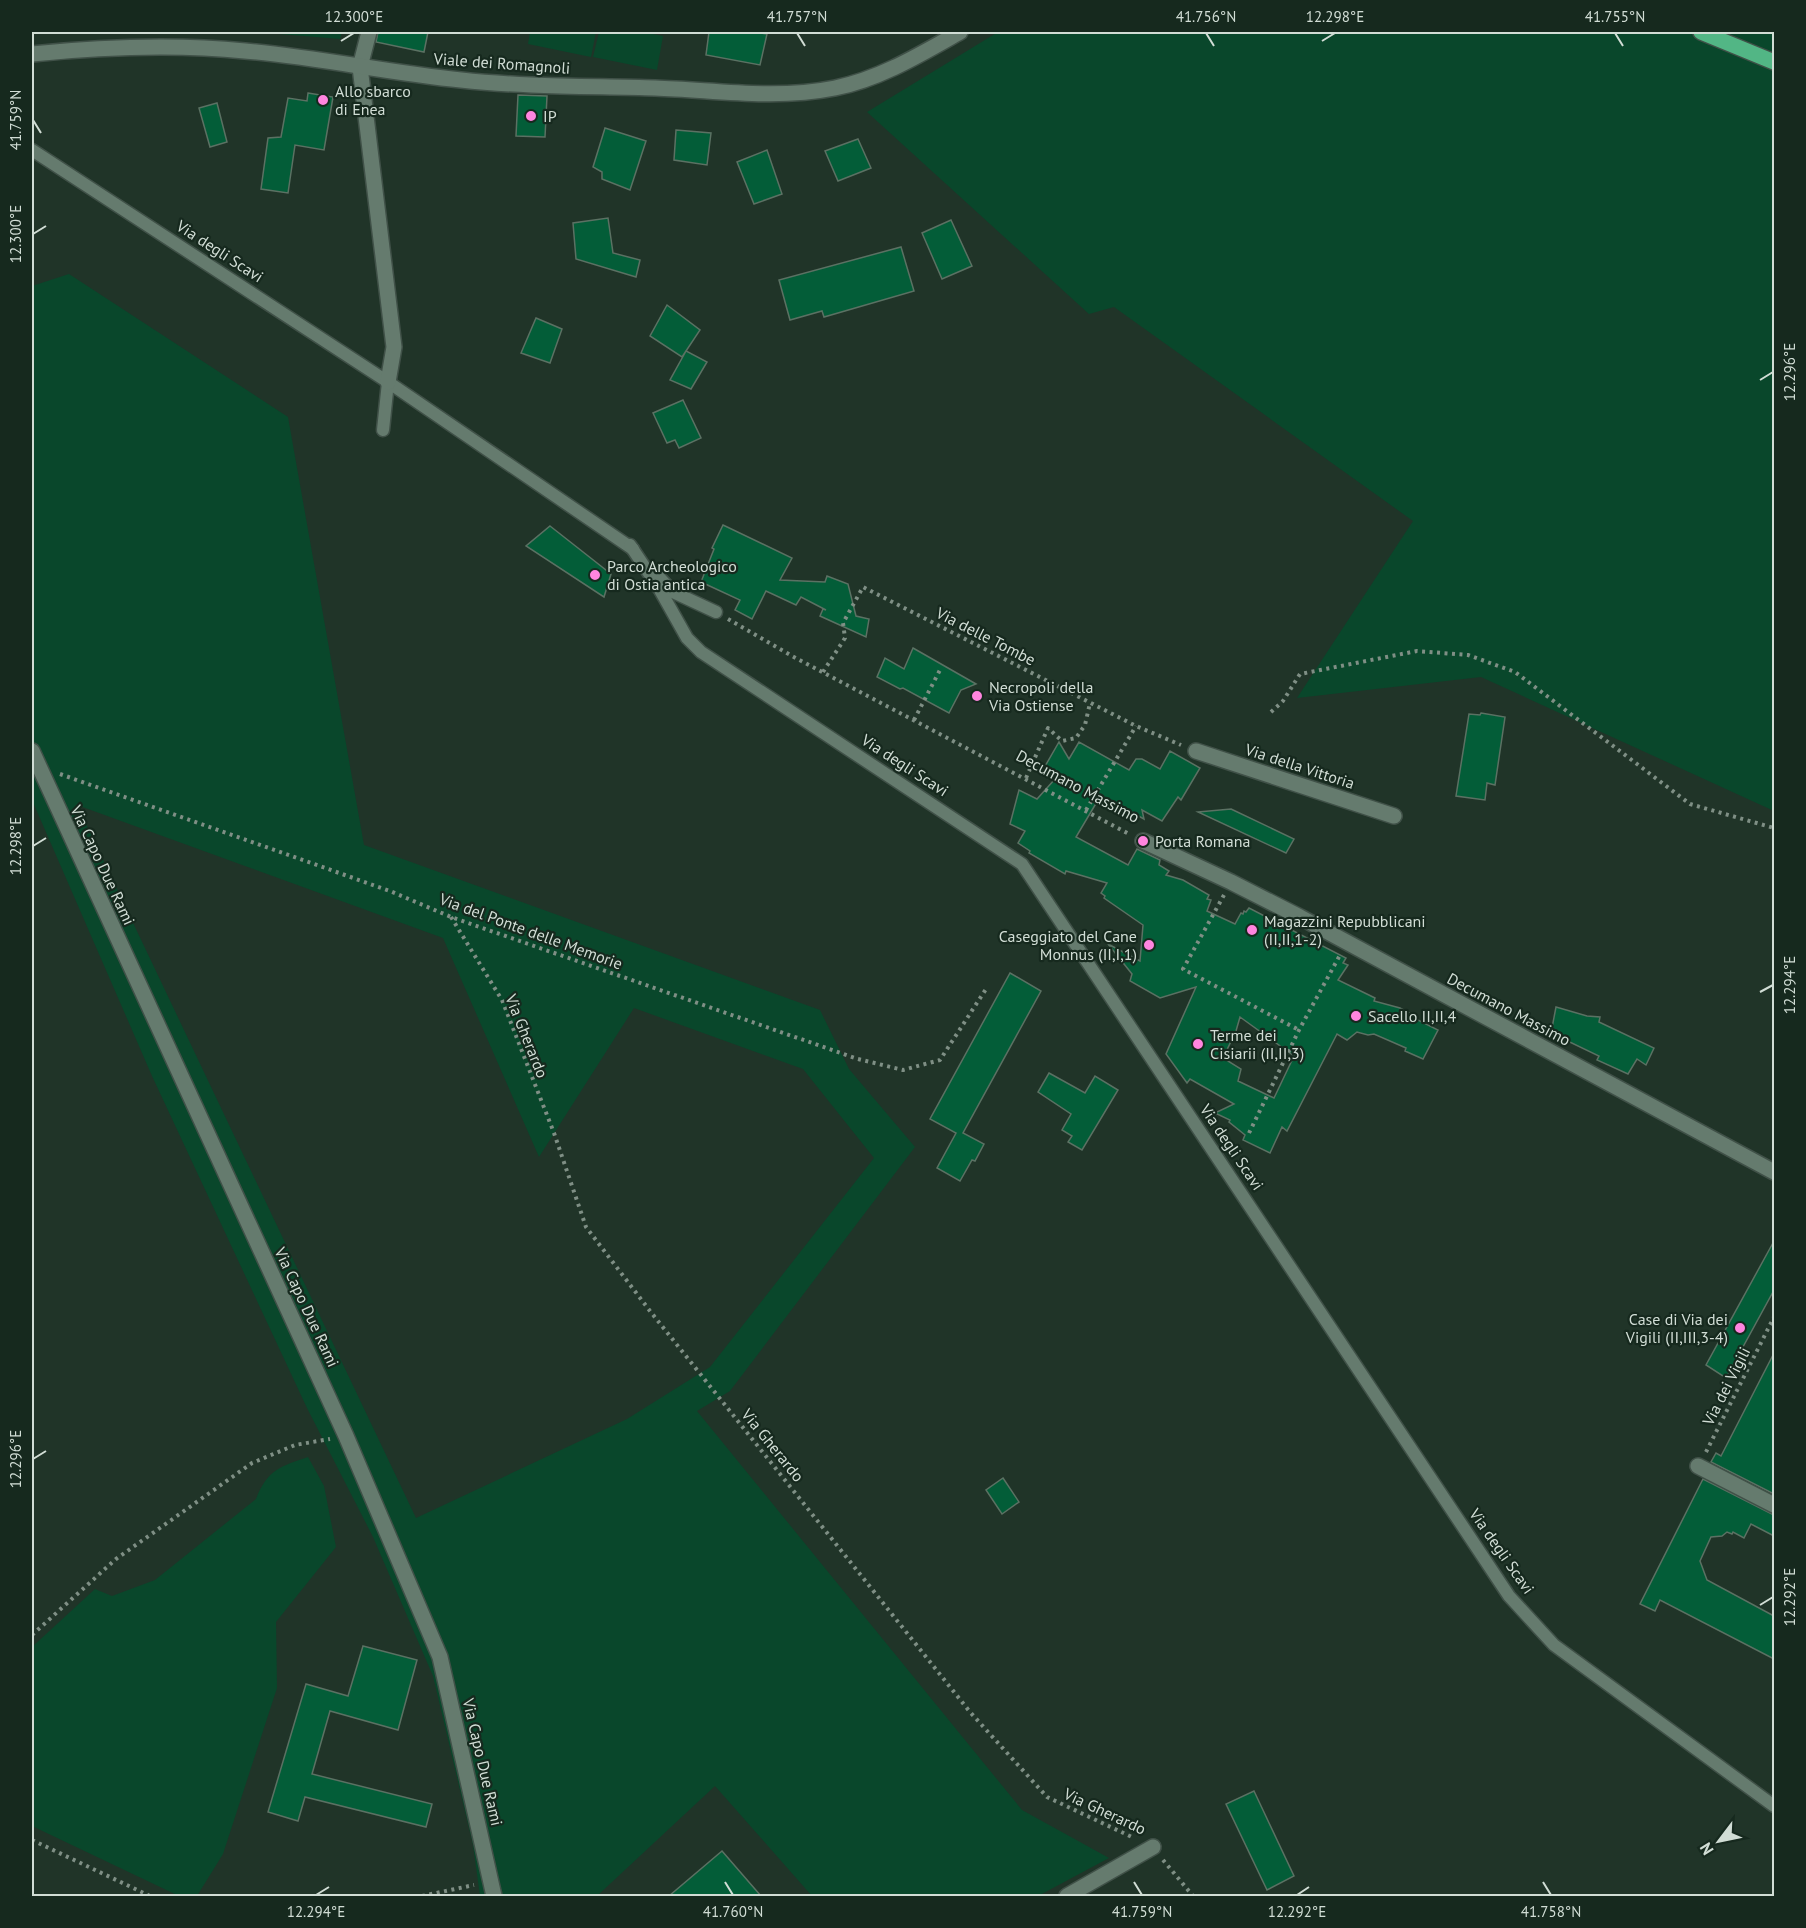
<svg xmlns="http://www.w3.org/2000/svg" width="1806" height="1928" font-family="'PT Sans',sans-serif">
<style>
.green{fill:#09472b;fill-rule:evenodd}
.building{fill:#035d38;stroke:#5b7163;stroke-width:1.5;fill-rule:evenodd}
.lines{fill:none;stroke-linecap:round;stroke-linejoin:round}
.service-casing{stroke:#405148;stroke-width:15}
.pedestrian-casing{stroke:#405148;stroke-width:18}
.minor-casing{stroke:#405148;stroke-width:18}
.secondary-casing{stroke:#405148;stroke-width:18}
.primary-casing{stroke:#405148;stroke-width:18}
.path{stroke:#7f8f85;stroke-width:4;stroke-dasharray:3 4.5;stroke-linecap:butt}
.service{stroke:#657b6e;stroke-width:12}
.pedestrian{stroke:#657b6e;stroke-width:15}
.minor{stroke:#657b6e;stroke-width:15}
.secondary{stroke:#657b6e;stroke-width:15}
.primary{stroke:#52b685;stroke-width:15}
.ticks{fill:none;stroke:#d1ddd5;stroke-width:2}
.poi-dot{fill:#ff85df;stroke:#16291e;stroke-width:2}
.labels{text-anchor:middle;stroke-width:4.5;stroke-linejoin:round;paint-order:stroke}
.street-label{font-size:16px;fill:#d1ddd5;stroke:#16291e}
.poi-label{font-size:16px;fill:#d1ddd5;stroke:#16291e;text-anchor:start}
.neatline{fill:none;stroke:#d1ddd5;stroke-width:2}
.ticks-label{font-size:15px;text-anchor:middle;fill:#d1ddd5}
</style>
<rect width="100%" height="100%" fill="#203428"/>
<g class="green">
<path d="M255 32H342L340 39Z"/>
<path d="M530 32H596L591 57 528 44Z"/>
<path d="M599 32H643L663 36 657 70 593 57Z"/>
<path d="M998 32H1774V811L1481 677 1297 698 1413 521 1114 307 1089 314 867 112Z"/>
<path d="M69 274 288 417 364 845 820 1010 849 1069 915 1147 730 1391 697 1411 1022 1810 1109 1858 1038 1896H812L715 1786 597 1896H480L473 1845 433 1676 373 1537 307 1408 152 1076 32 800V286ZM77 805 443 938 539 1157 634 1008 803 1069 874 1158 710 1367 627 1419 416 1518Z"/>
<path d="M308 1457 324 1486 336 1547 276 1622 277 1688 223 1854 197 1896H179L32 1826V1647L95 1589 112 1596 155 1580 256 1499C267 1470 281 1466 308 1457Z"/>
</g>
<g class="building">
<path d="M378 32H428L424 52 376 42Z"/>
<path d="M709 32H752L767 34 760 65 706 55Z"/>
<path d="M308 93 333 97 324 150 295 145 288 193 261 189 268 138 281 137 288 98 307 101Z"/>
<path d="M518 95 547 96 545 137 516 136Z"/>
<path d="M217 103 227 142 210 147 199 108Z"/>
<path d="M605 128 646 141 630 190 602 179V172L593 167Z"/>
<path d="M676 130 711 133 707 165 674 160Z"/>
<path d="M858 139 871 168 838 181 825 151Z"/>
<path d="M767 150 782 194 754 204 737 162Z"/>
<path d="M608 218 613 253 640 260 636 277 576 259 573 223Z"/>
<path d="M951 220 972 266 942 279 922 233Z"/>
<path d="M901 247 914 291 824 317 822 311 790 320 779 280Z"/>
<path d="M667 305 700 330 686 351 707 362 691 389 670 380 686 351 682 357 650 336Z"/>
<path d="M536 318 562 329 550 363 521 353Z"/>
<path d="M683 400 701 438 679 448 675 440 667 443 653 413Z"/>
<path d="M723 525 792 558 780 580 825 582 827 576 848 584 856 616 869 619 866 637 820 616 823 609 826 610 801 597 796 605 766 591 752 619 735 610 740 600 701 582 714 549 712 548Z"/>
<path d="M550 526 611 574 604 597 526 546Z"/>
<path d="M913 648 976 684 961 690 949 713 903 688 900 689 877 677 885 658 904 669Z"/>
<path d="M1481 713 1505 717 1495 785 1487 783 1485 800 1456 796 1469 714 1480 715Z"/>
<path d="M1059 742 1069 759 1079 742 1129 770 1136 759H1142L1160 769 1170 751 1200 768 1181 800 1178 797 1162 821 1142 810 1144 819 1118 805 1116 808 1101 795 1076 837 1128 865 1137 849 1160 860 1159 865 1169 871 1166 875 1183 880 1209 895 1207 899 1211 900 1207 911 1235 924 1241 913 1243 914 1244 911 1246 912 1249 908 1346 958 1343 963 1348 965 1338 980 1375 998 1374 1001 1400 1008 1409 1013 1408 1015 1438 1030 1423 1059 1405 1051 1406 1048 1374 1034 1368 1035 1357 1032 1347 1040 1337 1034 1287 1131 1282 1127 1270 1153 1243 1140 1245 1135 1229 1122 1230 1120 1215 1113 1234 1104 1190 1079 1187 1083 1166 1054 1196 987 1160 998 1130 981 1132 974 1108 944 1140 961 1143 925 1104 898 1105 896 1101 893 1107 883 1066 871 1065 874 1029 853 1030 851 1018 843 1025 831 1010 824 1019 790 1037 799 1055 779 1044 768ZM1240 1017 1294 1056 1274 1098 1238 1081 1241 1069 1223 1058 1236 1031Z"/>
<path d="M1231 809 1294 839 1286 853 1198 812Z"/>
<path d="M1010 973 1041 991 963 1133 984 1144 975 1161 972 1160 960 1181 937 1168 956 1133 930 1119Z"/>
<path d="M1556 1007 1587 1016 1600 1017 1599 1022 1654 1048 1646 1065 1637 1059 1628 1074 1597 1060 1599 1056 1551 1033Z"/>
<path d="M1049 1073 1085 1093 1095 1076 1118 1090 1082 1150 1068 1142 1072 1136 1062 1130 1071 1114 1038 1092Z"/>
<path d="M1774 1241V1290L1726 1378 1706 1365Z"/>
<path d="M1774 1353V1494L1711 1462 1716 1453 1721 1456Z"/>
<path d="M1003 1478 1019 1502 1002 1514 986 1490Z"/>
<path d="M1703 1479 1774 1515V1536L1751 1524 1744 1538 1733 1532 1732 1534 1727 1532 1722 1536 1711 1537 1700 1561 1707 1580 1774 1616V1659L1660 1600 1655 1611 1640 1604Z"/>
<path d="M363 1646 417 1660 398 1730 330 1711 312 1774 432 1804 426 1827 305 1797 298 1821 268 1812 306 1684 348 1696Z"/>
<path d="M1254 1791 1294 1876 1267 1890 1226 1804Z"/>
<path d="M722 1851 761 1896H669Z"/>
</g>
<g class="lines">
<defs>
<g id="service">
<path d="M32 150 388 382 633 549"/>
<path d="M383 430 388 382"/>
<path d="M630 545 660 590 687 638 701 652 1022 864 1509 1596 1554 1645 1774 1806"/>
<path d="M657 575 673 592 716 612"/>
</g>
<g id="pedestrian">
<path d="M1196 751 1394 816"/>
<path d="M1143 841 1231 882 1300 917 1774 1172"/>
<path d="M1698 1466 1774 1505"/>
</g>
<g id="minor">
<path d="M369 32 360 67 394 347 388 382"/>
<path d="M32 751 346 1436 440 1657 494 1896"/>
<path d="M1067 1896 1153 1847"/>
</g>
<path id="secondary" d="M32 54C102 47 174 44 245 51 317 57 389 73 461 80 525 87 591 86 655 88 716 90 775 100 835 88 880 79 921 54 960 32"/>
<path id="primary" d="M1701 32 1774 62"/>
</defs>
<use href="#service" class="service-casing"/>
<use href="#pedestrian" class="pedestrian-casing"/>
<use href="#minor" class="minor-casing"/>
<use href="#secondary" class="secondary-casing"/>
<use href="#primary" class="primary-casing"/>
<g class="path">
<path d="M728 619 792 656 1129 834"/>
<path d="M823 672 845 638 843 623 863 587 1136 726 1181 745"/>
<path d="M1271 712 1283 701 1300 674 1417 651 1468 655 1515 672 1690 804 1774 828"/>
<path d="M914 720 941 668"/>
<path d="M60 774 390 891 451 917 858 1059 903 1070 940 1060 986 989"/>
<path d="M1026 778 1048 728 1062 741 1076 738 1085 725 1090 703"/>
<path d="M1086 810 1136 726"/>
<path d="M1224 895 1183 969 1299 1030"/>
<path d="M451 917 502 1000 554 1133 586 1227 650 1311 970 1712 1047 1797 1134 1838"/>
<path d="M1249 1133 1299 1030 1340 955"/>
<path d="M1706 1452 1774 1317"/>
<path d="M32 1635 116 1559 252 1463 295 1445 330 1439"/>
<path d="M32 1840 150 1896"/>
<path d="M1163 1860 1193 1896"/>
<path d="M422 1896 474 1885"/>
</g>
<use href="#service" class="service"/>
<use href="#pedestrian" class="pedestrian"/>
<use href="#minor" class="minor"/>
<use href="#secondary" class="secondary"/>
<use href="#primary" class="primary"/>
</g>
<path class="ticks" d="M797 33 805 46M1206 33 1214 46M1615 33 1623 46M341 41 354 33M1322 41 1335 33M33 120 41 133M33 234 46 226M1760 380 1773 372M33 846 46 838M1760 992 1773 985M33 1459 46 1451M1760 1605 1773 1597M725 1882 733 1895M1134 1882 1142 1895M1543 1882 1551 1895M316 1895 329 1887M1297 1895 1309 1887"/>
<g class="poi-dot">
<circle cx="323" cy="100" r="6"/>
<circle cx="531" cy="116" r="6"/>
<circle cx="595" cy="575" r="6"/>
<circle cx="977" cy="696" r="6"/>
<circle cx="1143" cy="841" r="6"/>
<circle cx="1252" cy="930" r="6"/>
<circle cx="1149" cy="945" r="6"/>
<circle cx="1356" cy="1016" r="6"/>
<circle cx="1198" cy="1044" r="6"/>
<circle cx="1740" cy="1328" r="6"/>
</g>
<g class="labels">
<g class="street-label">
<text transform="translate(502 63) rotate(4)" y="6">Viale dei Romagnoli</text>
<text transform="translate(220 251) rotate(33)" y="6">Via degli Scavi</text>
<text transform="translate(986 636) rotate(27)" y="6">Via delle Tombe</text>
<text transform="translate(905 765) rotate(33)" y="6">Via degli Scavi</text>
<text transform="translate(1300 766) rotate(18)" y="6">Via della Vittoria</text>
<text transform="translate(1078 786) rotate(28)" y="6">Decumano Massimo</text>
<text transform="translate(103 865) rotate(65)" y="6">Via Capo Due Rami</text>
<text transform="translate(531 931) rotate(20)" y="6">Via del Ponte delle Memorie</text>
<text transform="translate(1509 1009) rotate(28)" y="6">Decumano Massimo</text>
<text transform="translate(527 1036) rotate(68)" y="6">Via Gherardo</text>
<text transform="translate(1232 1147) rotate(56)" y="6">Via degli Scavi</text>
<text transform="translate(307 1307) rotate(65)" y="6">Via Capo Due Rami</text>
<text transform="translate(1726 1386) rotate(-63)" y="6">Via dei Vigili</text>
<text transform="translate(773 1445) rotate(51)" y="6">Via Gherardo</text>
<text transform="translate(1502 1551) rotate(55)" y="6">Via degli Scavi</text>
<text transform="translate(483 1762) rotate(77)" y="6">Via Capo Due Rami</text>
<text transform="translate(1105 1811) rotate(25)" y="6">Via Gherardo</text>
</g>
<g class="poi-label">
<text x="335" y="97">Allo sbarco<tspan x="335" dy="18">di Enea</tspan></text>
<text x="543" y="122">IP</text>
<text x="607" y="572">Parco Archeologico<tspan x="607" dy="18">di Ostia antica</tspan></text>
<text x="989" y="693">Necropoli della<tspan x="989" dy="18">Via Ostiense</tspan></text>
<text x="1155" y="847">Porta Romana</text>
<text x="1264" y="927">Magazzini Repubblicani<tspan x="1264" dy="18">(II,II,1-2)</tspan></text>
<text x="1137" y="942" text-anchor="end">Caseggiato del Cane<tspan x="1137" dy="18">Monnus (II,I,1)</tspan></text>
<text x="1368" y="1022">Sacello II,II,4</text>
<text x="1210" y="1041">Terme dei<tspan x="1210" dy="18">Cisiarii (II,II,3)</tspan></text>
<text x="1728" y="1325" text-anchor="end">Case di Via dei<tspan x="1728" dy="18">Vigili (II,III,3-4)</tspan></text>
</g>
</g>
<rect width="1806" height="1928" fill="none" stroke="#16291e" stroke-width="66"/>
<g transform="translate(1719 1841) rotate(238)" stroke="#16291e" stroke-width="4.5" paint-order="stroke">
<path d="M0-4.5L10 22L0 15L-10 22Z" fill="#d1ddd5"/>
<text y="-9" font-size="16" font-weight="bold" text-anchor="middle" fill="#d1ddd5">N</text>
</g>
<rect x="33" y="33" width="1740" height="1862" class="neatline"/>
<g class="ticks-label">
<text x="354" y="22">12.300°E</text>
<text x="797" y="22">41.757°N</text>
<text x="1206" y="22">41.756°N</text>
<text x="1335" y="22">12.298°E</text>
<text x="1615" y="22">41.755°N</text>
<text transform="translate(16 120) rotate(-90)" y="5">41.759°N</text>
<text transform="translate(16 234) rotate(-90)" y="5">12.300°E</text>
<text transform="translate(1790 372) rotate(-90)" y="5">12.296°E</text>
<text transform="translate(16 846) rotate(-90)" y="5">12.298°E</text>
<text transform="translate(1790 985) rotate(-90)" y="5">12.294°E</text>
<text transform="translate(16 1459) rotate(-90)" y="5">12.296°E</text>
<text transform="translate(1790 1597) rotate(-90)" y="5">12.292°E</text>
<text x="316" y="1917">12.294°E</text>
<text x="733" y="1917">41.760°N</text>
<text x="1142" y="1917">41.759°N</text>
<text x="1297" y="1917">12.292°E</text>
<text x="1551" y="1917">41.758°N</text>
</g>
</svg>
